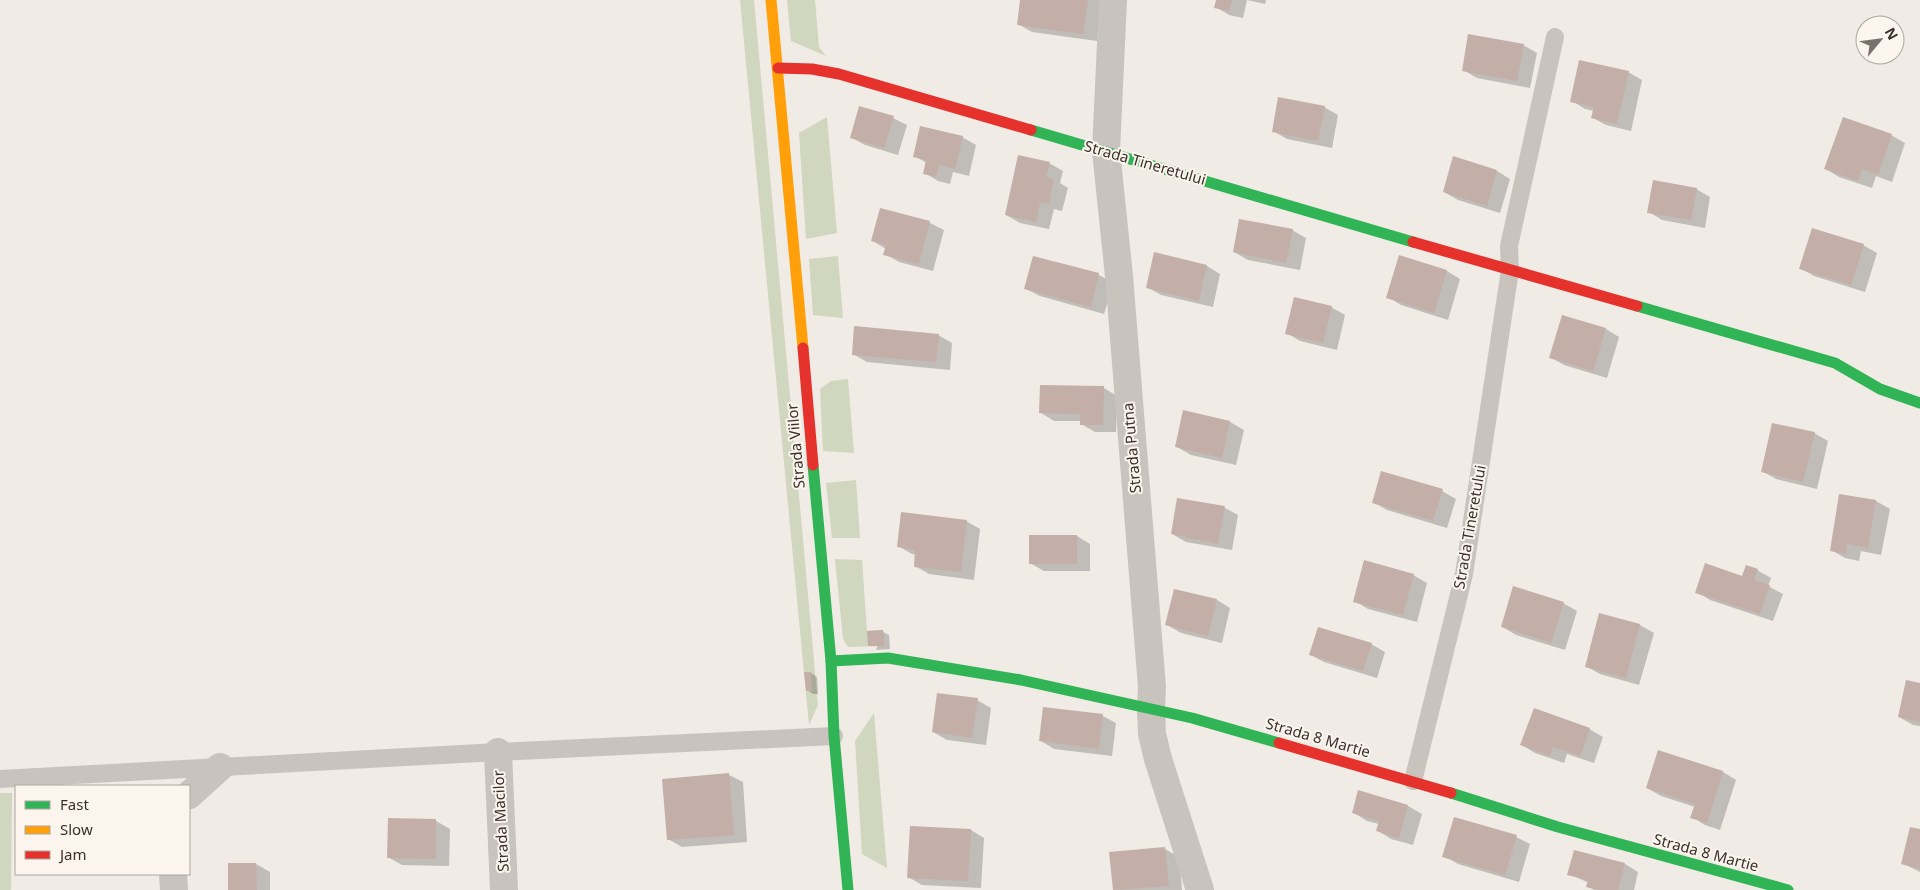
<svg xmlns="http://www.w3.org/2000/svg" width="1920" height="890" font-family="'Noto Sans',sans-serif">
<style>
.green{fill:#d1d6bf}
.shadow{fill:#0003}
.building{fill:#c3afa7}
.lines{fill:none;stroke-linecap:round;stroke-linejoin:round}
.lane{stroke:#c9c3be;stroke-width:18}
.street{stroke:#c9c3be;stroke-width:28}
.fast{stroke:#30b455;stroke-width:11}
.slow{stroke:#ff9f0a;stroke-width:11}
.jam{stroke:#e5322d;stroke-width:11}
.labels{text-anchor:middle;stroke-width:4;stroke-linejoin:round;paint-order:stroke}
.street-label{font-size:15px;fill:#3b302b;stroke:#fbf5ee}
</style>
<rect width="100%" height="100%" fill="#f0ebe5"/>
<g class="green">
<path d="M740 0H754L818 705 809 725Z"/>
<path d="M787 0H815L819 47 826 56 791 41Z"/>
<path d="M827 117 837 233 806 239 799 133Z"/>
<path d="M838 256 843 318 813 315 809 259Z"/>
<path d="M848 379 854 453 823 451 820 389 831 381Z"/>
<path d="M856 480 860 538H832L826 483Z"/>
<path d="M835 559 862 560 867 631 883 630 884 646 848 647 843 639Z"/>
<path d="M874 713 887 868 862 854 855 741Z"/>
<path d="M0 793H12L11 890H0Z"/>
</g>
<g class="shadow">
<path d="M1022 0H1098L1102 2 1097 41 1032 32 1018 24Z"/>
<path d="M1217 0H1266L1265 4 1247 0 1243 18 1229 15 1216 7Z"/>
<path d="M1523 45 1537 53 1530 88 1477 78 1463 70Z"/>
<path d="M1628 72 1642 80 1631 131 1606 125 1593 118 1594 111 1585 109 1572 101Z"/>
<path d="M1324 107 1338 115 1332 148 1287 139 1273 131Z"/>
<path d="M893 118 907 125 898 155 865 145 851 137Z"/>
<path d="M1891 135 1905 143 1892 182 1876 176 1872 188 1839 177 1826 169Z"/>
<path d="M962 137 976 145 969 176 953 172 950 184 938 181 925 173 927 163 914 156Z"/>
<path d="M1049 163 1063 171 1060 183 1068 188 1062 211 1054 209 1049 229 1020 223 1006 215Z"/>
<path d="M1497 171 1510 179 1500 213 1458 200 1444 192Z"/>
<path d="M1696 189 1710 197 1705 228 1662 220 1649 212Z"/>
<path d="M880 210 930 223 944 230 933 271 899 262 885 254 886 249 873 241Z"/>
<path d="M1292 230 1306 238 1300 270 1248 260 1234 252Z"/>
<path d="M1863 245 1877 253 1865 292 1814 276 1800 268Z"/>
<path d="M1034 257 1099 275 1113 283 1104 314 1040 296 1026 289Z"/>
<path d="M1400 257 1447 271 1460 279 1448 320 1401 305 1388 297Z"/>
<path d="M1207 266 1220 274 1213 307 1161 295 1147 287Z"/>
<path d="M1331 307 1345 315 1337 350 1300 341 1287 333Z"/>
<path d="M1606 329 1619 337 1607 378 1564 365 1550 357Z"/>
<path d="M938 335 952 343 950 370 867 362 853 354Z"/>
<path d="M1104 388 1117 396 1116 432H1095L1081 424V421H1054L1041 413Z"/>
<path d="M1184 412 1230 422 1244 430 1236 465 1191 455 1177 447Z"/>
<path d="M1814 433 1828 441 1817 489 1776 479 1762 471Z"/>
<path d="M1442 491 1456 499 1447 528 1387 510 1373 502Z"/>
<path d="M1840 495 1876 501 1890 509 1881 555 1861 551 1859 561 1845 558 1831 550Z"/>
<path d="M1225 508 1238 515 1232 550 1186 542 1172 534Z"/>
<path d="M966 521 980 529 974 580 929 574 915 566 916 555 912 554 898 546Z"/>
<path d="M1077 536 1090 544V571H1044L1030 563Z"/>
<path d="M1757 570 1771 578 1768 586 1783 594 1773 621 1710 600 1697 592 1743 578Z"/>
<path d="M1413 575 1427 583 1417 622 1368 609 1355 601Z"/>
<path d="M1217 600 1230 608 1222 643 1181 633 1167 625Z"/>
<path d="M1563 603 1577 611 1565 650 1516 635 1503 627Z"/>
<path d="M1600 614 1640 625 1654 633 1639 685 1600 674 1586 666Z"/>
<path d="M883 632 889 635 890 649 876 650Z"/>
<path d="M1371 644 1385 652 1377 678 1324 662 1311 655Z"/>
<path d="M811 673 817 677 818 694H813L807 690Z"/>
<path d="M1920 684V726L1913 725 1899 717Z"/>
<path d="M977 700 991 708 986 745 947 740 933 732Z"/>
<path d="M1103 716 1116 723 1112 756 1054 749 1041 741Z"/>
<path d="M1589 729 1603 737 1594 763 1567 754 1564 763 1535 753 1522 745Z"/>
<path d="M1658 752 1723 772 1736 780 1720 830 1705 825 1692 817 1695 807 1661 796 1647 788Z"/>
<path d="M729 775 743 782 747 842 682 847 668 839Z"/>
<path d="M1359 792 1408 806 1422 814 1413 845 1391 839 1378 831 1379 824 1367 821 1354 813Z"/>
<path d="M436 821 450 829 449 866 402 865 388 857Z"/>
<path d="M971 830 984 838 981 888 922 885 908 877Z"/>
<path d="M1920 830V872L1902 863Z"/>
<path d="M1516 837 1530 844 1519 882 1458 864 1444 856Z"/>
<path d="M1165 849 1179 857 1182 890H1114L1110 853Z"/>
<path d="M256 864 270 872V890H229Z"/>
<path d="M1625 864 1638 872 1634 890H1594L1588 886 1589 883 1569 874Z"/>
</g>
<g class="building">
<path d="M1020 0H1088L1083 34 1017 25Z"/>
<path d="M1216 0H1232L1229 11 1214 8Z"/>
<path d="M1468 34 1524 44 1517 81 1462 71Z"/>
<path d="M1579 60 1629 71 1617 124 1591 118 1594 107 1570 102Z"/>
<path d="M1278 97 1325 106 1318 141 1272 132Z"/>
<path d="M859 106 894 116 884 148 850 138Z"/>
<path d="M1843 117 1892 134 1878 175 1862 169 1858 181 1824 169Z"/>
<path d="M920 126 963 136 955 169 939 165 936 177 923 174 926 160 913 157Z"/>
<path d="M1018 155 1050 162 1046 177 1054 179 1049 204 1040 202 1036 222 1005 215Z"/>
<path d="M1453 156 1497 170 1487 206 1443 192Z"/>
<path d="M1653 180 1697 188 1691 220 1647 213Z"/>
<path d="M880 208 930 221 919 264 883 255 886 245 871 241Z"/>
<path d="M1239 219 1293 229 1286 263 1233 252Z"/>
<path d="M1812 228 1864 244 1851 285 1799 269Z"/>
<path d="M1154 252 1207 265 1199 301 1146 288Z"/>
<path d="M1399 255 1447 270 1434 313 1386 298Z"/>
<path d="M1033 256 1099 273 1091 307 1024 289Z"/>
<path d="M1294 297 1332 306 1323 343 1285 334Z"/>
<path d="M1562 315 1606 328 1593 371 1549 358Z"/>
<path d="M854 326 939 334 936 362 852 355Z"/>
<path d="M1040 385 1104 386 1103 425H1080V414L1039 413Z"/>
<path d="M1183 410 1230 421 1222 458 1175 447Z"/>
<path d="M1772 423 1815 432 1803 482 1761 472Z"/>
<path d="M1381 471 1443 489 1433 521 1372 503Z"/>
<path d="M1839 494 1876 500 1868 548 1847 544 1846 554 1830 551Z"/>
<path d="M1177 498 1225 506 1218 544 1171 534Z"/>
<path d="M901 512 967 520 961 572 914 567 915 550 897 547Z"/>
<rect x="1029" y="535" width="48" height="29"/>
<path d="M1364 560 1414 574 1403 615 1353 602Z"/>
<path d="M1705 563 1742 576 1746 565 1758 569 1754 580 1770 585 1760 614 1695 593Z"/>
<path d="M1513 586 1564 602 1551 643 1501 627Z"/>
<path d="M1174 589 1217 599 1208 636 1165 625Z"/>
<path d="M1599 613 1640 624 1626 678 1585 667Z"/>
<path d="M1318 627 1372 643 1363 671 1309 655Z"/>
<path d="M883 630 884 646H868L867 631Z"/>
<path d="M804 672H811L812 691H806Z"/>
<path d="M1906 680 1920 683V722L1898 717Z"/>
<path d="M937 693 978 698 972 738 932 732Z"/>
<path d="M1043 707 1103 714 1099 749 1039 741Z"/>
<path d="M1534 708 1590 728 1580 756 1553 747 1550 756 1520 745Z"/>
<path d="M1658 750 1723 771 1707 823 1690 818 1695 804 1646 788Z"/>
<path d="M729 773 734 835 667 840 662 779Z"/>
<path d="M1358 790 1408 805 1399 838 1376 831 1379 821 1352 813Z"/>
<path d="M1454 817 1517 835 1505 875 1442 857Z"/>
<path d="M388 818 436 819V859L387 858Z"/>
<path d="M910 826 971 829 968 881 907 878Z"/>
<path d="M1910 827 1920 829V869L1901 864Z"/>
<path d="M1165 847 1169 886 1113 890 1109 852Z"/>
<path d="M1574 850 1625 863 1618 890H1598L1586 887 1588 880 1567 875Z"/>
<path d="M228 863H256L257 890H228Z"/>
</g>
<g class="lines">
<g class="lane">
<path d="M0 779 498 752 834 736"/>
<path d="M1413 781 1464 574 1510 270 1509 246 1555 37"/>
</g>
<g class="street">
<path d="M1113 0 1106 151 1119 276 1152 687 1151 709 1152 734 1158 759 1200 890"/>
<path d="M498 752 504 890"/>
<path d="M189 795 220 767"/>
<path d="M173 874 174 890"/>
</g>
<g class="fast">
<path d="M1031 130 1413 242"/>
<path d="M1637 306 1835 363 1880 389 1920 403"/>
<path d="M813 465 831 661 834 736 848 890"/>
<path d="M831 661 888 658 1021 680 1192 718 1279 743"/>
<path d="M1451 793 1558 827 1788 890"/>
</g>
<path class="slow" d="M771 0 803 348"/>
<g class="jam">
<path d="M778 68 812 69 839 74 1031 130"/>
<path d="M1413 242 1637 306"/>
<path d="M803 348 813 465"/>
<path d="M1279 743 1451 793"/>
</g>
</g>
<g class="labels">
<g class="street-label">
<text transform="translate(1145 163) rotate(16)" y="5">Strada Tineretului</text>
<text transform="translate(796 446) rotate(-95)" y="5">Strada Viilor</text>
<text transform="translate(1132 448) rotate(-95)" y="5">Strada Putna</text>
<text transform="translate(1470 527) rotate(-80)" y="5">Strada Tineretului</text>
<text transform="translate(1318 738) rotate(16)" y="5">Strada 8 Martie</text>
<text transform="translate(501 821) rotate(-93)" y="5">Strada Macilor</text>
<text transform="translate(1706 853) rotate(15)" y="5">Strada 8 Martie</text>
</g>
</g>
<rect x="15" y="785" width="175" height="90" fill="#fbf5ee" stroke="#aea6a0"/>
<rect x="25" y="801" width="25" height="8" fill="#30b455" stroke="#aea6a0"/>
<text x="60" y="810" font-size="15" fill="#3b302b">Fast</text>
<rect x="25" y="826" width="25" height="8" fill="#ff9f0a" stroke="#aea6a0"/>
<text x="60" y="835" font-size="15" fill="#3b302b">Slow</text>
<rect x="25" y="851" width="25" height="8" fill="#e5322d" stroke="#aea6a0"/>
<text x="60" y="860" font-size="15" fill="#3b302b">Jam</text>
<g transform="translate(1880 40) rotate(61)"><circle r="24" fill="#fbf5ee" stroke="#aea6a0"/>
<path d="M0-4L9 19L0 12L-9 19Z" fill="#7a716c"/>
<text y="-8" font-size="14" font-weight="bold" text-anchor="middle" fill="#3b302b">N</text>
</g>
</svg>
